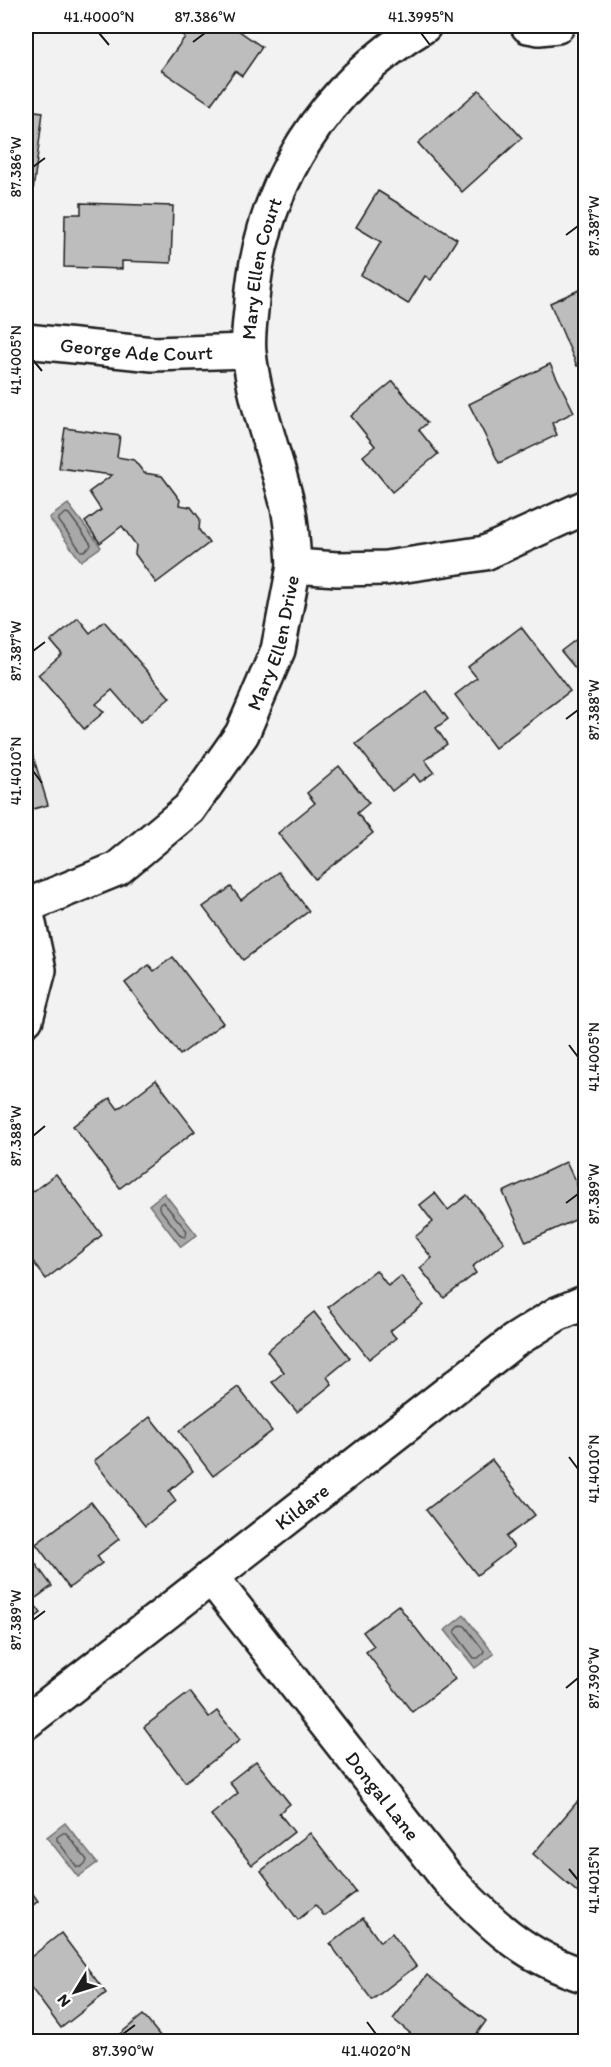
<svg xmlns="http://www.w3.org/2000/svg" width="611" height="2067" font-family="Itim,sans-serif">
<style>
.water{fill:#a8a8a8;stroke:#707070;stroke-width:1.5}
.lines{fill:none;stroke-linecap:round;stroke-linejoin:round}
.shore{stroke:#545454;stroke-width:1.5}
.building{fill:#bdbdbd;stroke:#1c1c1c;stroke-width:1.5}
.minor-casing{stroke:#1c1c1c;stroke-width:38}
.minor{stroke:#fff;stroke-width:33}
.ticks{fill:none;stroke:#1c1c1c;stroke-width:2}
.labels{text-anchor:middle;stroke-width:6;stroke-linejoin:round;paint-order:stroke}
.street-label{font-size:20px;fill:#1c1c1c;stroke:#fff}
.neatline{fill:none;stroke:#1c1c1c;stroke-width:2}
.ticks-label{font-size:15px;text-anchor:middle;fill:#1c1c1c}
</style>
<rect width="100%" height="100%" fill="#f2f2f2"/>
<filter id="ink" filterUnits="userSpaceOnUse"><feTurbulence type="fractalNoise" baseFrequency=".0167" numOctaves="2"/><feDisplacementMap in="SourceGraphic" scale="12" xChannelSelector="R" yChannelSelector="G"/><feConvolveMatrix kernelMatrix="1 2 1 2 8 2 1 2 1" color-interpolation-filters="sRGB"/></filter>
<g filter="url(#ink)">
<g class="water">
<path d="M68 504 101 547 81 561 49 518Z"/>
<path d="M164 1193 197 1235 181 1247 149 1205Z"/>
<path d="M464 1615 494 1654 475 1668 445 1630Z"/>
<path d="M65 1823 97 1863 78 1877 47 1837Z"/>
</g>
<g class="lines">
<g class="shore">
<path d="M66 513 69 514 91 544 90 547 84 551H81L59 521V518Z"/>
<path d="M163 1202 187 1231 185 1237 181 1236 159 1208V1205Z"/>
<path d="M461 1625 465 1626 484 1651 483 1654 478 1658H474L455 1633 456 1630Z"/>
<path d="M63 1833H66L87 1860 86 1863 81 1867H77L57 1840V1837Z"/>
</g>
</g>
<g class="building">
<path d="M175 26H241L238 30 262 47 242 76 235 71 211 104 161 70 185 37 173 29Z"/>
<path d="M479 90 522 138 462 192 418 143Z"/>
<path d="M26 110 43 112 32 199 26 198Z"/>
<path d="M586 132V148L578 137Z"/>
<path d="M378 191 457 239 431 280 425 276 408 304 361 275 381 242 356 227Z"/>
<path d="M81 203 173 206 171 263 122 261V269L64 267 65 214H81Z"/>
<path d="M586 287V362L577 366 550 303Z"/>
<path d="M550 364 574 412 552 423 557 435 499 463 469 404Z"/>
<path d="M393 381 427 423 419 430 438 454 392 492 363 456 375 446 351 416Z"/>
<path d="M65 428 120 436 117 457 134 460 144 473 162 476 180 500 179 505 191 507 200 519 199 530 209 543 156 583 135 554 136 545 122 526 100 543 85 522 101 510 89 492 112 475 59 468Z"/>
<path d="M78 618 90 633 104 621 170 698 140 722 112 690 96 704 104 712 84 729 38 675 62 654 51 641Z"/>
<path d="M521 627 570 691 495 748 455 695 477 678 468 667Z"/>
<path d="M586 632V681L561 651Z"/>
<path d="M427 691 448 719 436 728 447 744 425 760 434 772 420 782 414 774 392 791 356 744Z"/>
<path d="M26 733 48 805 26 811Z"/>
<path d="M339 766 369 803 357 813 373 833 315 879 278 833 315 803 307 793Z"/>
<path d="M279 872 309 911 243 960 203 907 231 887 241 900Z"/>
<path d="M173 957 223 1023 180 1055 125 983 149 965 154 971Z"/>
<path d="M156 1080 195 1131 120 1188 73 1126 110 1098 118 1109Z"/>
<path d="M566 1162 586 1204V1215L526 1242 503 1192Z"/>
<path d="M56 1174 102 1235 46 1279 26 1252V1197Z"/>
<path d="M435 1193 448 1210 467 1195 504 1242 472 1267 476 1273 444 1298 420 1268 432 1258 415 1237 433 1222 420 1205Z"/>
<path d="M376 1270 388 1286 401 1276 423 1305 390 1331 396 1338 369 1359 328 1307Z"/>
<path d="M314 1312 350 1358 327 1377 332 1384 297 1412 272 1382 284 1372 267 1351Z"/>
<path d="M238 1387 272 1431 213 1476 179 1431Z"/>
<path d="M150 1417 193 1471 169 1491 176 1501 145 1526 94 1461Z"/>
<path d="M492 1460 535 1515 506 1537 514 1547 477 1575 426 1510Z"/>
<path d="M91 1502 119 1539 97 1556 102 1563 69 1588 36 1544Z"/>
<path d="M26 1551 52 1586 32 1601 41 1613 26 1624Z"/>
<path d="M398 1605 455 1679 412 1712 366 1652 374 1646 363 1632Z"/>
<path d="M190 1692 209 1717 217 1711 240 1740 185 1782 144 1727Z"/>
<path d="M256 1761 290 1804 279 1813 294 1832 252 1865 211 1815 238 1793 229 1782Z"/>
<path d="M577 1802 586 1809V1896L584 1898 533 1854Z"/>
<path d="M310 1833 356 1892 324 1916 316 1905 298 1920 261 1871Z"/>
<path d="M26 1884 38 1901 26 1911Z"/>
<path d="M363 1918 380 1942 392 1933 416 1966 372 2000 330 1944Z"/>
<path d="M61 1933 106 1993 61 2028 26 1981V1961Z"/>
<path d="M427 1975 486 2021 471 2042H421L393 2019Z"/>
<path d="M143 2015 165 2042H110Z"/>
</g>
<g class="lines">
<defs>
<g id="minor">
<path d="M528 26 539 28 557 26"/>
<path id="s1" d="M26 341 153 354 248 351"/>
<path id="s2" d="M294 566C293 546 292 526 288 507 276 456 255 406 249 353 247 336 251 316 252 299 262 183 325 86 424 26"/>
<path id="s3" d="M26 906 117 869 189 809 242 734 278 650 294 566 337 569 386 568 485 553 586 507"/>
<path d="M26 910 39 970 26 1019"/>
<path id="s4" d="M211 1577 447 1878C489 1922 525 1958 586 1976"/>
<path id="s5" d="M26 1722 514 1341 557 1314 586 1302"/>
</g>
</defs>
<use href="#minor" class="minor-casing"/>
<use href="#minor" class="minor"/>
</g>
</g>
<path class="ticks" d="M99 33 109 45M421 33 430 45M193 42 205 33M33 167 45 158M566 235 578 226M33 360 42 371M33 651 45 642M566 719 578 710M33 771 42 783M569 1045 578 1057M33 1136 45 1126M566 1203 578 1194M569 1457 578 1469M33 1620 45 1611M566 1688 578 1678M569 1869 578 1880M367 2022 376 2034M123 2034 135 2025"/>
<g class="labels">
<g class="street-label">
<text dy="7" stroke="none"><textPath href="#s2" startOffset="304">Mary Ellen Court</textPath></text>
<text dy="7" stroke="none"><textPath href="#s1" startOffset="111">George Ade Court</textPath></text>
<text dy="7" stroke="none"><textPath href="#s3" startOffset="381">Mary Ellen Drive</textPath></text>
<text dy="7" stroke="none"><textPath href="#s5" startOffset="350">Kildare</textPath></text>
<text dy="7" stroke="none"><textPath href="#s4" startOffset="278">Dongal Lane</textPath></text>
</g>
</g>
<rect width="611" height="2067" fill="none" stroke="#fff" stroke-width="66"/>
<g transform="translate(75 1992) rotate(232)" stroke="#ffffff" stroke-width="4.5" paint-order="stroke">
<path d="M0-4.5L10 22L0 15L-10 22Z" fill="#1c1c1c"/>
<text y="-9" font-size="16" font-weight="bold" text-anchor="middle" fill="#1c1c1c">N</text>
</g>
<rect x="33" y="33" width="545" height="2001" class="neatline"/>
<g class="ticks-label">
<text x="99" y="22">41.4000°N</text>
<text x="205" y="22">87.386°W</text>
<text x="421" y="22">41.3995°N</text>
<text transform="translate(16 167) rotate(-90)" y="5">87.386°W</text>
<text transform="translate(594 226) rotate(-90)" y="5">87.387°W</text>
<text transform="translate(16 360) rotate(-90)" y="5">41.4005°N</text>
<text transform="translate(16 651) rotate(-90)" y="5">87.387°W</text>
<text transform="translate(594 710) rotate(-90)" y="5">87.388°W</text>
<text transform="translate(16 771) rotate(-90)" y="5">41.4010°N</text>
<text transform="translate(594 1057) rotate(-90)" y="5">41.4005°N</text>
<text transform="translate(16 1136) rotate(-90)" y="5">87.388°W</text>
<text transform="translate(594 1194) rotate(-90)" y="5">87.389°W</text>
<text transform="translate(594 1469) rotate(-90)" y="5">41.4010°N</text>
<text transform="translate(16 1620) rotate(-90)" y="5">87.389°W</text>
<text transform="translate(594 1678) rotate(-90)" y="5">87.390°W</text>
<text transform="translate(594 1880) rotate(-90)" y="5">41.4015°N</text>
<text x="123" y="2056">87.390°W</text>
<text x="376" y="2056">41.4020°N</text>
</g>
</svg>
